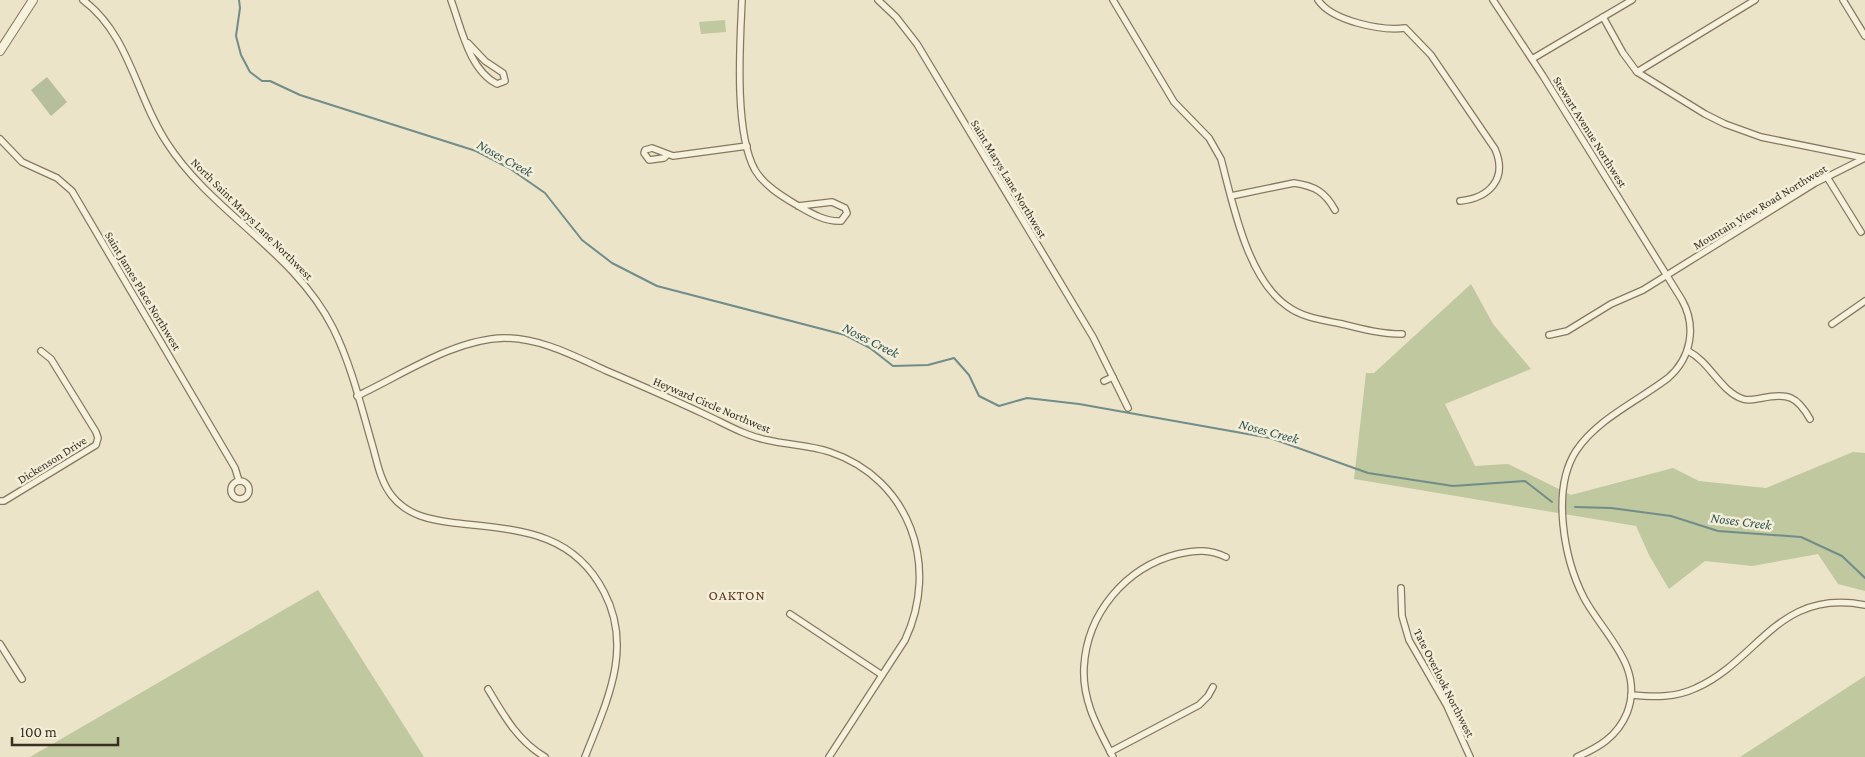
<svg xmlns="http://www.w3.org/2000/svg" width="1865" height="757" font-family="'Crimson Pro',serif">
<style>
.green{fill:#bfc89e}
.cemetery{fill:#b6be9c}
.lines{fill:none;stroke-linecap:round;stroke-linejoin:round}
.stream{stroke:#718d89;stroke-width:2}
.minor-casing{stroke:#86785f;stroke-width:8}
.tertiary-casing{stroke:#86785f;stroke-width:10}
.minor{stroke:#f6f1dc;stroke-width:5.5}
.tertiary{stroke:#f6f1dc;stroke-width:8}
.labels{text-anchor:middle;stroke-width:5;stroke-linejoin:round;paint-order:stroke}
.street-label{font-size:12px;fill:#382e22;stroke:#f3eed8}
.water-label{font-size:14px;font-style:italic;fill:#325456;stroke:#f3eed8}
.neighbourhood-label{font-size:14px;letter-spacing:1px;fill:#603725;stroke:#f3eed8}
</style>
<rect width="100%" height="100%" fill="#ebe4c9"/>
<g class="green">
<path d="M725 20 726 32 701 34 699 22Z"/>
<path d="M1471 284 1493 324 1531 369 1445 404 1475 466 1508 464 1571 495 1673 468 1699 481 1766 488 1853 452 1865 453V591L1838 584 1818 554 1752 566 1705 561 1669 589 1650 557 1636 526 1354 479 1366 373H1374Z"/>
<path d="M318 590 424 757H30Z"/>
<path d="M1865 676V757H1740Z"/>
</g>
<path class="cemetery" d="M47 77 67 102 51 116 31 90Z"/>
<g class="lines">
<g class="stream">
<path d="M239 0 240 8 236 36 241 55 250 72 262 81H270L300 95 476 151 509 168 545 193 582 240 612 263 657 286 845 335 870 348 893 366 928 365 954 358 969 375 979 396 999 406 1027 398 1079 404 1270 438 1368 473 1453 486 1525 481 1552 502"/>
<path d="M1575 507 1611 508 1671 516 1718 531 1801 537 1842 556 1865 578"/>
</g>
<defs>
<g id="minor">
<path d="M83 0C130 35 136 97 167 143 212 213 294 251 333 328 351 364 361 406 372 444 377 461 380 481 392 496 408 516 431 520 455 523 516 530 572 530 604 592 634 649 606 703 585 757"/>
<path d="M451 0C461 27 469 70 497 84L505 81 503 73 485 61 468 43"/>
<path d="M742 0C740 43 734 132 755 170 764 185 780 195 795 204 809 212 824 222 841 221L847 213 845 208 832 202 798 206"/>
<path d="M878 0 896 17 917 44 1093 337 1128 408"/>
<path d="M1113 0 1174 102 1209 138 1221 159C1233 204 1247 278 1287 306 1303 318 1323 320 1342 324 1362 329 1381 334 1402 334"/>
<path d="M1318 0C1332 21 1381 31 1405 28L1431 55 1495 149C1508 179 1489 198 1460 201"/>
<path d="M1493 0 1543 76 1682 300C1697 327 1691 358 1668 378 1638 401 1597 419 1576 451 1551 490 1564 559 1584 598 1604 635 1645 667 1627 713 1617 737 1599 747 1577 757"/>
<path d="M1843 0 1865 36"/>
<path d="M1603 17 1623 53 1637 72 1705 114 1725 124 1761 137 1865 158"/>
<path d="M1532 59 1632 0"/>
<path d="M1637 72 1755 0"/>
<path d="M0 139 22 162 57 178 72 191 235 468 239 481"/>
<path d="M667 155 664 158 649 160 644 153 645 150 652 148 673 156 747 146"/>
<path d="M1827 177 1861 232"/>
<path d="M1231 196 1294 183C1315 186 1325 192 1335 210"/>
<path d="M1832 324 1865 301"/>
<path d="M1549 335 1567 331 1611 304 1643 290 1815 183 1865 158"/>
<path d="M1688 351C1710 362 1720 391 1743 399 1749 401 1756 399 1762 398 1788 393 1797 396 1810 419"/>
<path d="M1104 381 1113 377"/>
<path d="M357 396C402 375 454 339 504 338 541 338 574 356 607 371 640 385 672 399 704 414 724 423 745 436 767 440 788 445 809 445 830 452 910 479 940 566 905 640L829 757"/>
<circle cx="240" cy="490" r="9"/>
<path d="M0 501H4L96 445 98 438 96 432 51 359 41 351"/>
<path d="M1401 588 1402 616 1409 640 1447 706 1470 757"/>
<path d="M790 614 882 675"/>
<path d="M0 644 22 679"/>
<path d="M488 689C504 716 518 741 545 757"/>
<path d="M1631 695C1654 697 1675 698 1696 688 1759 660 1778 588 1865 605"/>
<path d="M1110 752 1199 705 1208 696 1213 687"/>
<path d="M1113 757C1098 728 1082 701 1084 667 1087 613 1126 567 1178 554 1196 550 1209 549 1226 557"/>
</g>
<path id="tertiary" d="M0 51 33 0"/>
</defs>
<use href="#minor" class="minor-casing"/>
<use href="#tertiary" class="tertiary-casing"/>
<use href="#minor" class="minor"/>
<use href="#tertiary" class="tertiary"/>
</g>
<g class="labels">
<g class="street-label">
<text transform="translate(1590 132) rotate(58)" y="4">Stewart Avenue Northwest</text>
<text transform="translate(1009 179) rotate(59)" y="4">Saint Marys Lane Northwest</text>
<text transform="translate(1760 207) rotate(-31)" y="4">Mountain View Road Northwest</text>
<text transform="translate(252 219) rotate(45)" y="4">North Saint Marys Lane Northwest</text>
<text transform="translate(143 291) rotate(59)" y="4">Saint James Place Northwest</text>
<text transform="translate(712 405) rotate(23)" y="4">Heyward Circle Northwest</text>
<text transform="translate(52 460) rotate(-32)" y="4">Dickenson Drive</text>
<text transform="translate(1444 683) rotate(63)" y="4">Tate Overlook Northwest</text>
</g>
<g class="water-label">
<text transform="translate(505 158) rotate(29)" y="5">Noses Creek</text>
<text transform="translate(871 340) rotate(27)" y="5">Noses Creek</text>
<text transform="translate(1269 431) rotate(15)" y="5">Noses Creek</text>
<text transform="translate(1741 521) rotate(7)" y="5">Noses Creek</text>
</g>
<g class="neighbourhood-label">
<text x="737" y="600">OAKTON</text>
</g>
</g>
<path d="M12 737v8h106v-8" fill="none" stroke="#382e22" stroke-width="2.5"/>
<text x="20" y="737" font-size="15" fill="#382e22" stroke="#f3eed8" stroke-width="4" paint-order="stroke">100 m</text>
</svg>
